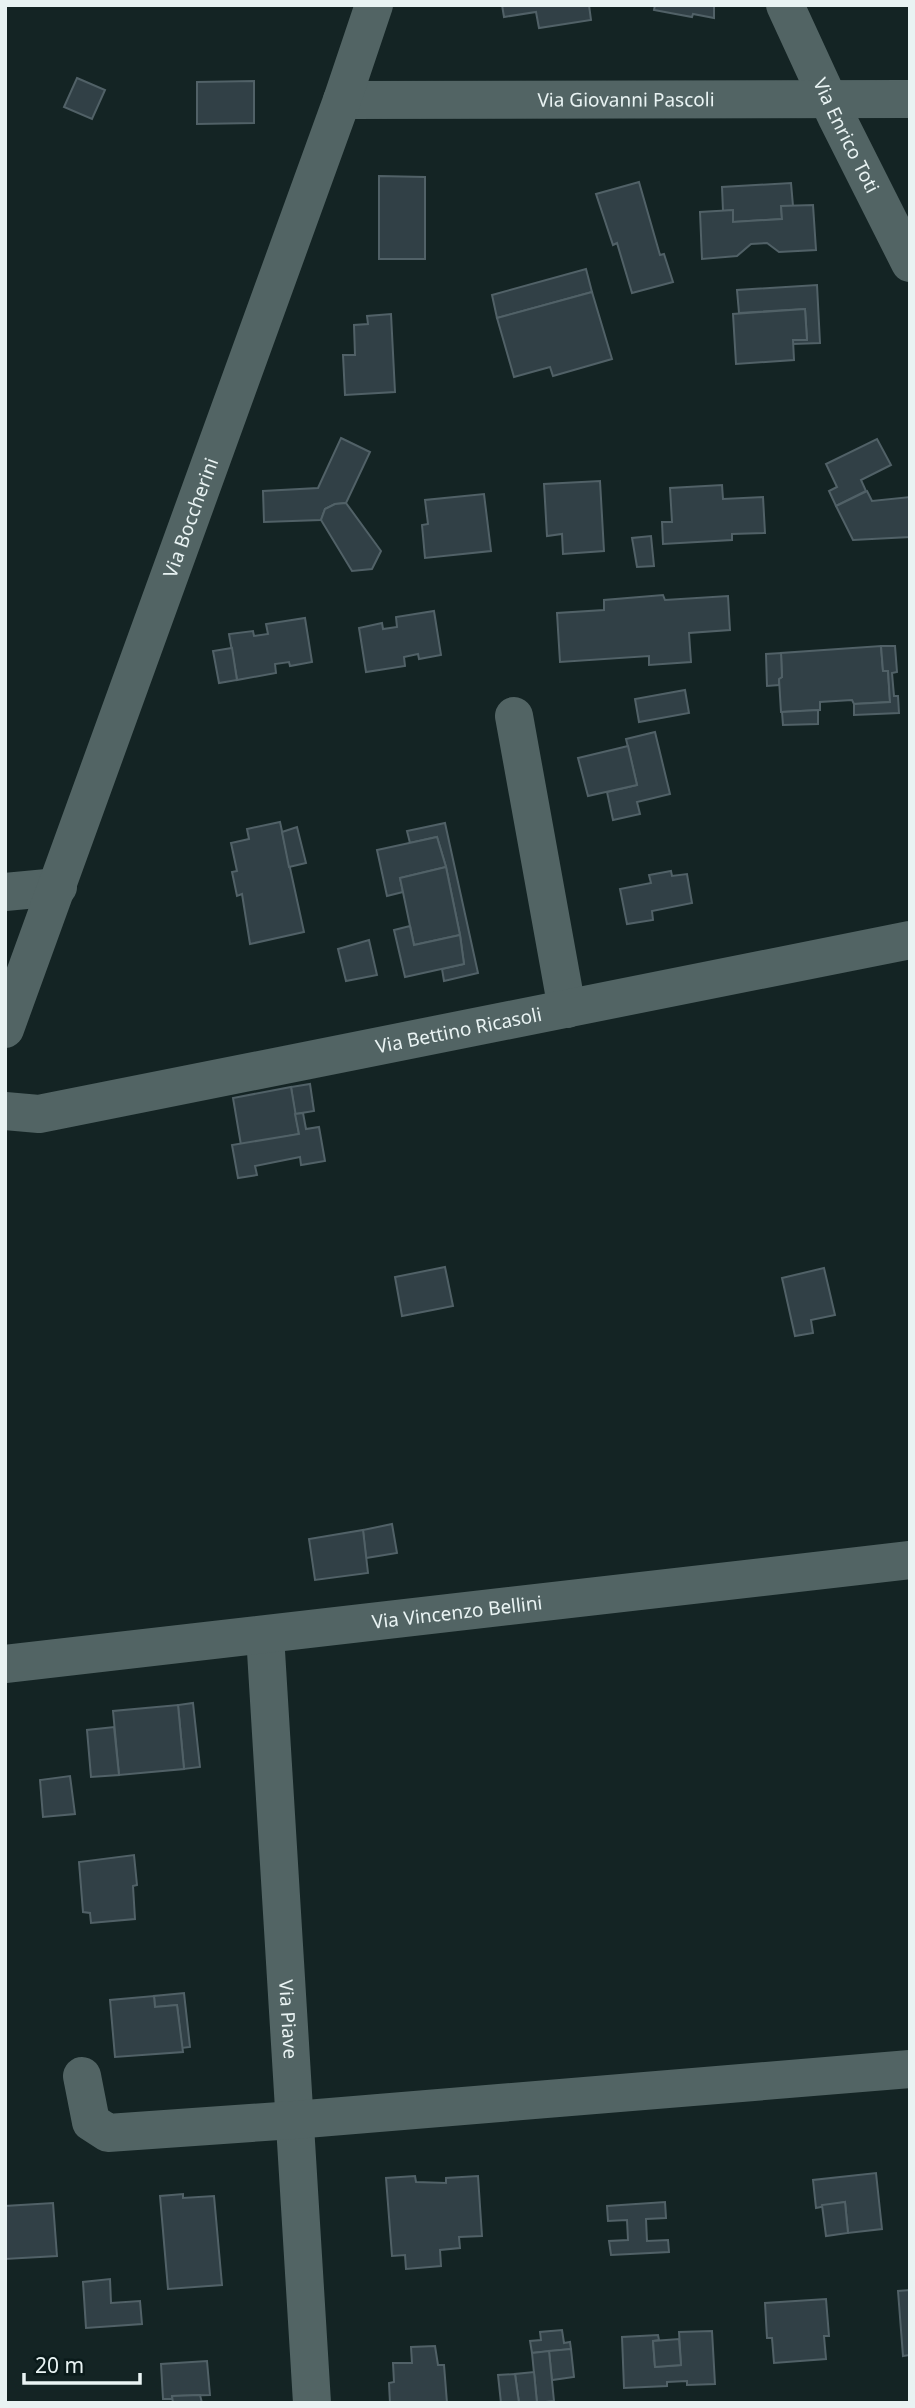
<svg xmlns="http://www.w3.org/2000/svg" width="915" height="2408" font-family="'Noto Sans',sans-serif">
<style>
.building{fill:#314046;stroke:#516167;stroke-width:2}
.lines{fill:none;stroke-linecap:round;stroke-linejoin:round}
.minor{stroke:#526464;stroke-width:38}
.labels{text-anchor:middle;stroke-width:6;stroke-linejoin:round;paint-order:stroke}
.street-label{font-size:19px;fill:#e9f3f3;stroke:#0a1a1a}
</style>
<rect width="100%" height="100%" fill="#142424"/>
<g class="building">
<path d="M502 5H589L591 20 539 28 536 12 504 17Z"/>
<path d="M655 5H714V18L693 14 692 17 654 10Z"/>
<path d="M77 78 105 90 92 119 64 107Z"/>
<path d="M254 81V123L197 124V82Z"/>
<path d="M379 176 425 177V259H379Z"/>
<path d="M639 182 660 255 664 254 673 282 632 293 617 243 613 245 596 194Z"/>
<path d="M791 183 793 206H781L782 219 733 222V210L723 211 722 187Z"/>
<path d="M813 205 816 250 779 252 767 243 751 244 737 256 702 259 700 212 733 210V222L782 219 781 206Z"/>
<path d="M586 269 592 292 497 318 492 295Z"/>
<path d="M817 285 820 343 793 344V340H807L805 309 739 313 737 290Z"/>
<path d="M592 292 612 359 553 376 550 367 514 377 497 318Z"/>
<path d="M805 309 807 340H793L794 360 736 364 733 314Z"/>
<path d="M391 314 395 392 345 395 343 355H355L354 325 368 324 367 316Z"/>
<path d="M341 438 370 452 346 503 335 504 325 509 321 520 264 522 263 491 318 488Z"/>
<path d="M877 439 891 465 861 480 866 491 836 506 829 491 837 487 826 464Z"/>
<path d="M600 481 604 551 563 554 562 534 547 536 544 484Z"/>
<path d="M722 485 723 499 763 497 765 533 732 534V540L663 544 662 522H672L670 488Z"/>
<path d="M867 491 872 501 910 497V537L853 540 836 506Z"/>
<path d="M484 494 491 551 425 558 422 525 428 524 425 500Z"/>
<path d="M346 503 381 551 372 569 352 571 321 520 325 509 335 504Z"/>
<path d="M651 536 654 566 637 567 632 538Z"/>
<path d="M663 595 665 600 728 596 730 630 689 633 691 662 649 665V656L560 662 557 613 604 610V600Z"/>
<path d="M434 611 441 655 419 659 418 654 404 657 405 666 366 672 359 628 382 623 383 629 397 627 396 617Z"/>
<path d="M305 618 312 662 290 666 289 662 275 664 276 673 237 680 229 634 253 631 254 636 268 634 266 624Z"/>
<path d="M881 646 883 671H888L890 702 854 704 852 700 820 702V710L781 712 779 679 782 677 781 653Z"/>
<path d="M881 646H895L897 672 892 673 894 696H898L899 713 854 715V704L890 702 888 671H883Z"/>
<path d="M232 648 237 680 219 683 213 651Z"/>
<path d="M781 653 782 677 779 679V685L767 686 766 654Z"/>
<path d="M685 690 689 713 639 722 635 699Z"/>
<path d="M818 710V724L783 725 782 712Z"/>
<path d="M655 732 670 794 637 802 640 814 613 820 607 792 637 785 626 739Z"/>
<path d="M628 746 637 785 588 796 578 758Z"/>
<path d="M280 822 304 932 250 944 242 894 237 896 232 872 237 871 231 843 249 839 247 829Z"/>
<path d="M445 823 478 973 444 981 442 969 464 964 460 935 446 867 437 837 410 843 407 831Z"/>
<path d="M297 827 306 863 289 867 282 832Z"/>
<path d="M437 837 446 867 400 878 403 892 387 896 377 850Z"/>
<path d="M446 867 460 935 414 945 400 878Z"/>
<path d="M671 871 672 876 687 874 692 903 652 911 653 920 627 924 620 889 651 883 649 875Z"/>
<path d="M410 926 414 945 460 935 464 964 405 977 394 930Z"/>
<path d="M369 940 377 975 346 981 338 949Z"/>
<path d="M310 1084 314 1111 295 1114 291 1087Z"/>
<path d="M291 1087 299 1134 241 1145 233 1098Z"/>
<path d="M303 1113 306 1129 319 1127 325 1161 301 1165 300 1157 255 1166 257 1175 238 1178 232 1145 299 1134 295 1114Z"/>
<path d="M445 1267 453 1306 402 1316 395 1277Z"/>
<path d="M824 1268 835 1315 811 1320 813 1333 795 1336 782 1278Z"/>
<path d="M392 1524 397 1553 366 1558 363 1530Z"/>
<path d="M363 1530 368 1573 315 1580 309 1539Z"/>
<path d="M193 1703 200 1767 184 1769 178 1705Z"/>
<path d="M178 1705 184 1769 119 1775 113 1711Z"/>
<path d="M114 1727 119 1775 91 1777 87 1730Z"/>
<path d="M70 1776 75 1814 43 1817 40 1780Z"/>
<path d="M134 1855 137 1885 133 1886 135 1919 91 1923 90 1913 83 1912 79 1862Z"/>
<path d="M184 1993 190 2047 182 2048 177 2005 155 2007 154 1996Z"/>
<path d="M154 1996 155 2007 177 2005 183 2052 115 2057 110 2000Z"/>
<path d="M876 2173 882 2229 848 2233 845 2202 816 2208 813 2180Z"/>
<path d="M415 2176 416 2182 446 2183V2178L478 2176 482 2236 459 2237 460 2248 440 2250 441 2266 406 2269 405 2255 392 2256 386 2178Z"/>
<path d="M183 2194V2198L214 2196 222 2285 168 2289 160 2196Z"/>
<path d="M665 2202 666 2218 646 2219 647 2241 668 2240 669 2252 611 2255 609 2241 628 2240 627 2220 608 2221 607 2206Z"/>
<path d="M845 2202 848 2233 826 2236 822 2205Z"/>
<path d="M53 2203 57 2256 5 2259V2206Z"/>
<path d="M110 2279 111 2303 140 2301 142 2324 86 2328 83 2282Z"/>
<path d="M910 2290V2355L903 2356 898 2291Z"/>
<path d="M826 2299 829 2336H824L826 2359 774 2363 772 2338H767L765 2303Z"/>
<path d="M562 2330 564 2343 570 2342 571 2349 532 2353 530 2341 541 2340 540 2332Z"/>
<path d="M712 2331 715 2384 687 2385V2381L667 2382V2386L624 2388 622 2337 658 2335 659 2340 653 2341 655 2367 681 2365 679 2332Z"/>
<path d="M679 2339 681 2365 655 2367 653 2341Z"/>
<path d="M435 2346 438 2365H444L447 2403H390L389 2383 394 2382 393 2363H412L411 2347Z"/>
<path d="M571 2349 574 2377 552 2380 549 2351Z"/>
<path d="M549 2351 554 2401 537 2403 532 2353Z"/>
<path d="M207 2361 210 2395 172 2396V2399H163L161 2364Z"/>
<path d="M534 2372 537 2403H519L515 2374Z"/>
<path d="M515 2374 519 2403H501L498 2375Z"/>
<path d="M172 2396 200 2395 202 2403H173Z"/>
</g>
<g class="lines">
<g class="minor">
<path id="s1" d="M785 5 837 118 910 263"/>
<path id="s2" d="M342 100 910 99"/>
<path d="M514 716 567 1009"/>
<path d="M5 892 58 887"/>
<path id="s3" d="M5 1029 342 100 374 5"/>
<path id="s4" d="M5 1111 39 1114 910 940"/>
<path id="s5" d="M265 1635 312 2403"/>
<path id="s6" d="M5 1664 910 1560"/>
<path d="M82 2076 91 2122 108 2133 294 2120 910 2069"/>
</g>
</g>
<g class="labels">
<g class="street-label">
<text dy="7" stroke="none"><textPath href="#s2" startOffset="284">Via Giovanni Pascoli</textPath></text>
<text dy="7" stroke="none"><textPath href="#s1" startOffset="144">Via Enrico Toti</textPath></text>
<text dy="7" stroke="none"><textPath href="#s3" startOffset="544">Via Boccherini</textPath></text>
<text dy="7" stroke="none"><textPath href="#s4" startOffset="462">Via Bettino Ricasoli</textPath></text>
<text dy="7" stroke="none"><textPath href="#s6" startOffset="455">Via Vincenzo Bellini</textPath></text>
<text dy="7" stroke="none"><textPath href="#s5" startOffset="385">Via Piave</textPath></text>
</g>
</g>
<rect width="915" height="2408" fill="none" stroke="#e9f3f3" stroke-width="14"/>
<path d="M24 2373v10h116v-10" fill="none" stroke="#e9f3f3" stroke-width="3.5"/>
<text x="35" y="2373" font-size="21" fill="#e9f3f3" stroke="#0a1a1a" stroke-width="5" paint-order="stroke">20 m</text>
</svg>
